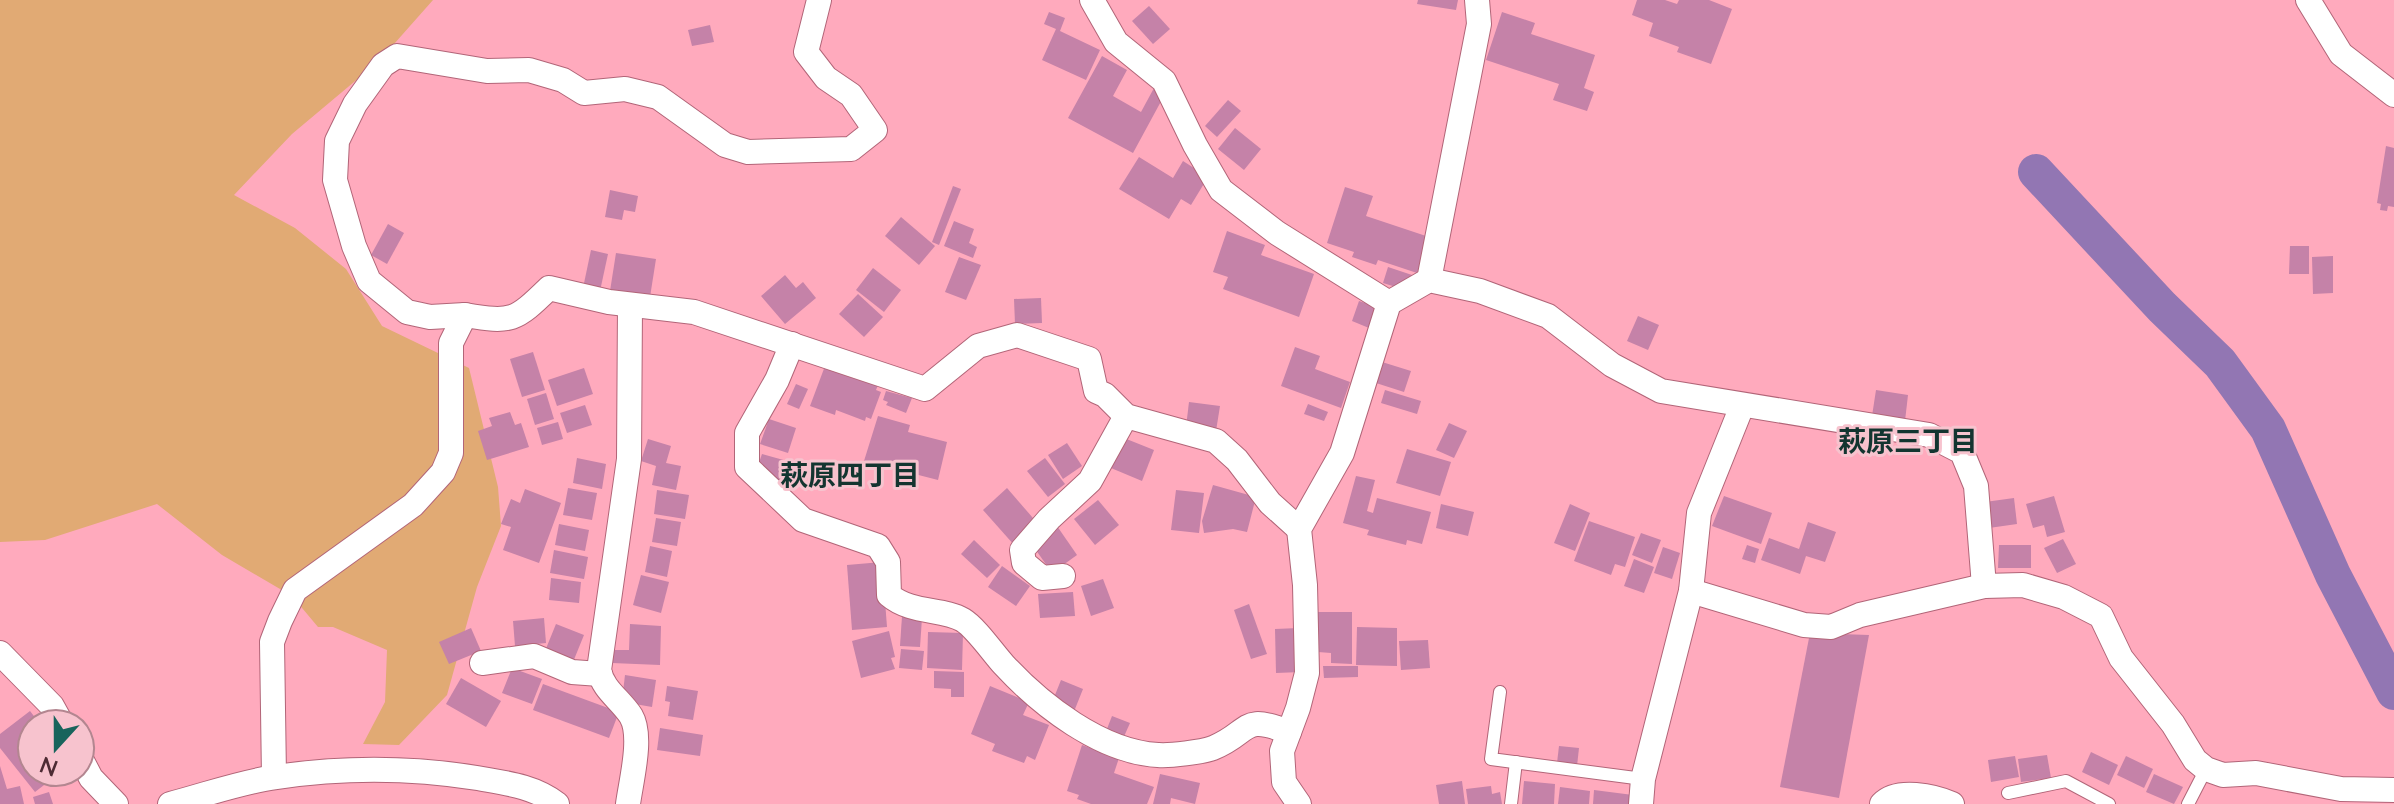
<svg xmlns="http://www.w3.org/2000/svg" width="2394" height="804" font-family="Lato,'Noto Sans JP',sans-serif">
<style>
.green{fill:#e1aa74}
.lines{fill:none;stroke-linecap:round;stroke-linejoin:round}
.river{stroke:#9276b3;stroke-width:36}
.building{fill:#c582a8}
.service-casing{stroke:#b26578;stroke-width:14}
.minor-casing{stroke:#b26578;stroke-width:26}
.service{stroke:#fff;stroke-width:12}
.minor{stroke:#fff;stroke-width:24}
.labels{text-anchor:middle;stroke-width:6;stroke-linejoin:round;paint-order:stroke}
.neighbourhood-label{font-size:28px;font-weight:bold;fill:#133530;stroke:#f7c3ce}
</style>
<rect width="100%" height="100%" fill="#ffaabd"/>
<path class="green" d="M0 0H433L379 61 292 134 234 195 295 228 346 269 382 326 469 368 498 487 501 526 477 587 447 695 399 745 363 744 385 702 387 650 333 627H318L292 596 222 555 157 504 45 540 0 542Z"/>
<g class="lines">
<path class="river" d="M2036 172 2162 307 2220 363 2268 429 2333 575 2394 692"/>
</g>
<g class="building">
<path d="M1418 0H1458L1456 10 1417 4Z"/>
<path d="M1637 0H1665L1677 4 1679 0H1709L1732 9 1711 64 1677 52 1679 47 1649 36 1653 23 1632 15Z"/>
<path d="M1149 6 1170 29 1153 44 1132 21Z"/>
<path d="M1049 12 1065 18 1060 31 1100 50 1086 80 1042 60 1056 29 1044 24Z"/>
<path d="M1502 12 1535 23 1531 34 1595 55 1584 88 1594 92 1587 111 1553 100 1559 84 1486 60Z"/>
<path d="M710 25 714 42 692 46 688 30Z"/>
<path d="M1102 56 1127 70 1113 96 1141 112 1154 88 1165 94 1133 153 1068 118Z"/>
<path d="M1228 100 1241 111 1217 137 1205 126Z"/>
<path d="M1235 128 1261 149 1244 170 1218 149Z"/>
<path d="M2386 146 2394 148V207L2388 206 2387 211 2380 210 2381 204 2377 203Z"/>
<path d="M1139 157 1173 178 1183 161 1208 177 1191 205 1181 199 1169 219 1119 189Z"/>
<path d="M953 186 961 189 939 245 932 242Z"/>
<path d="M1345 187 1373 196 1366 216 1429 237 1417 273 1378 260 1376 265 1352 257 1354 252 1327 243Z"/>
<path d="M610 190 638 196 635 212 624 210 622 220 605 217Z"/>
<path d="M901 217 935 246 919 265 885 236Z"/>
<path d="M954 221 974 229 969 243 977 247 973 258 944 246Z"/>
<path d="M388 224 404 233 387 264 371 255Z"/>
<path d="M1227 231 1265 245 1261 255 1314 274 1299 317 1223 289 1228 277 1213 272Z"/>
<path d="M2290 246H2309V274H2289Z"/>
<path d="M591 250 608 254 600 291 583 288Z"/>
<path d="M616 253 656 259 650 297 610 291Z"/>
<path d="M2333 256V293L2313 294 2312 257Z"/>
<path d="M959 257 981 265 966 300 945 292Z"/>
<path d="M1388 267 1415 276 1409 291 1383 283Z"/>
<path d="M873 268 901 290 884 312 856 290Z"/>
<path d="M785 275 796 288 803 282 816 298 785 324 761 296Z"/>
<path d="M858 294 883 317 864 337 839 314Z"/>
<path d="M1041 298 1042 323 1015 324 1014 299Z"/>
<path d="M1359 301 1377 307 1369 328 1352 321Z"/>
<path d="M1638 316 1659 325 1648 350 1627 341Z"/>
<path d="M1295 347 1320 356 1315 369 1350 382 1341 408 1281 386Z"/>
<path d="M533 352 545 390 522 397 510 359Z"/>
<path d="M1382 362 1411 371 1404 392 1376 383Z"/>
<path d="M825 366 878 385 876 390 881 392 871 419 866 417 865 421 836 410 835 415 810 406Z"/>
<path d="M584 368 593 394 557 406 548 380Z"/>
<path d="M796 384 808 389 799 409 787 404Z"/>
<path d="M1385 390 1421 401 1417 414 1381 403Z"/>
<path d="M1876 390 1908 395 1905 421 1872 416Z"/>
<path d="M886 391 912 398 906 413 886 405 888 402 883 400Z"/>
<path d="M546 393 554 419 535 425 527 399Z"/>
<path d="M1189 402 1220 406 1216 431 1186 427Z"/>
<path d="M1308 404 1328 412 1324 421 1304 414Z"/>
<path d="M585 405 592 425 567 433 560 413Z"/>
<path d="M510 412 515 425 521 423 529 447 487 460 478 431 492 426 489 418Z"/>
<path d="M878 416 910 425 908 432 947 442 938 480 864 461Z"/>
<path d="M769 419 796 428 788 453 760 444Z"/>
<path d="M558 422 563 439 542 445 537 428Z"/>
<path d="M1449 423 1467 431 1454 458 1436 450Z"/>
<path d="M1124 438 1154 450 1142 481 1111 468Z"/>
<path d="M648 439 671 446 666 463 681 466 676 490 652 485 656 466 641 461Z"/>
<path d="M1067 443 1082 466 1063 479 1048 455Z"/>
<path d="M1407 449 1451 462 1440 496 1396 483Z"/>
<path d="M762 454 787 461 780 482 755 474Z"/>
<path d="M577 458 606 464 602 489 573 483Z"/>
<path d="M1045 458 1065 484 1048 497 1027 471Z"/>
<path d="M1356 476 1375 480 1367 511 1373 513 1377 498 1431 512 1422 544 1407 540 1406 545 1367 535 1369 530 1343 523Z"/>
<path d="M1213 485 1256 497 1247 532 1233 529 1204 533 1202 521Z"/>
<path d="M568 488 597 493 592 520 563 515Z"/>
<path d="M1007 488 1039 525 1015 546 983 510Z"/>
<path d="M525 489 561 503 539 563 503 550 511 527 501 524 511 499 520 503Z"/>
<path d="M657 490 689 495 685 519 654 514Z"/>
<path d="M1176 490 1204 493 1199 533 1171 530Z"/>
<path d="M1724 496 1772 513 1761 544 1712 526Z"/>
<path d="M2054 496 2065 532 2047 537 2044 525 2033 528 2026 504Z"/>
<path d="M2014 498 2017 524 1989 528 1985 502Z"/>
<path d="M1098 500 1119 525 1095 545 1074 519Z"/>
<path d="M1441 504 1474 512 1468 536 1436 528Z"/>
<path d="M1570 504 1590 513 1575 551 1554 543Z"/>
<path d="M656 518 681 522 677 546 652 542Z"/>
<path d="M1589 521 1635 537 1625 567 1615 564 1611 575 1574 561Z"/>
<path d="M1808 522 1836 532 1825 562 1806 556 1800 574 1761 560 1769 538 1799 549Z"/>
<path d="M559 524 589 530 585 551 555 545Z"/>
<path d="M1057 526 1077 555 1052 573 1031 543Z"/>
<path d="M1641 533 1661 540 1652 563 1632 555Z"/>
<path d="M2063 539 2076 564 2057 573 2044 548Z"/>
<path d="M974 540 1000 565 987 578 961 554Z"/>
<path d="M1747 545 1759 549 1755 563 1742 559Z"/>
<path d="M1999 545H2031V568H1998Z"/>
<path d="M650 546 672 551 667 577 645 572Z"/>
<path d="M1663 547 1680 553 1672 579 1654 573Z"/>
<path d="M554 550 588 557 584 579 550 573Z"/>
<path d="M1634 559 1654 567 1644 593 1624 586Z"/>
<path d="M882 562 887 627 852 630 847 565Z"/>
<path d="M1002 566 1030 586 1016 606 988 587Z"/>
<path d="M641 575 669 582 661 613 633 605Z"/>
<path d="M551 578 581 582 579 603 549 600Z"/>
<path d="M1103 579 1114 608 1091 616 1081 586Z"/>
<path d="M1073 592 1075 616 1040 618 1038 594Z"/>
<path d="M1249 604 1267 654 1251 659 1234 610Z"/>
<path d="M1318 612H1352V664L1331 663V653L1318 652Z"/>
<path d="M902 616 922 618 920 647 900 646Z"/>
<path d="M544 618 546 643 515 646 513 621Z"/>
<path d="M556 624 584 635 573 662 545 651Z"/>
<path d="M630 624 661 626 660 665 612 663V650H629Z"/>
<path d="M1357 627 1397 628V666L1356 665Z"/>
<path d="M471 628 481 651 449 664 439 642Z"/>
<path d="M1299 628 1301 672 1276 673 1275 629Z"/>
<path d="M889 631 895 657 891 658 895 669 861 678 852 641Z"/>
<path d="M928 632 963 633 962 670 927 668Z"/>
<path d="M1810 633 1869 635 1839 798 1780 787Z"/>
<path d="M1428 640 1430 668 1401 670 1399 641Z"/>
<path d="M901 649 924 651 922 670 899 668Z"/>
<path d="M1323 666H1358V677L1324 678Z"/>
<path d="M512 668 542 679 532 704 502 693Z"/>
<path d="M934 671 964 672V697H951V689L934 688Z"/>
<path d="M625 675 656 680 652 707 635 704 623 692Z"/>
<path d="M461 678 501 701 486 727 446 704Z"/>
<path d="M1061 680 1083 689 1073 714 1051 705Z"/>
<path d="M543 684 619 712 609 738 533 710Z"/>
<path d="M667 686 698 691 693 720 668 716 670 702 665 701Z"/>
<path d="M990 686 1029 702 1023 715 1049 725 1035 760 1027 756 1024 763 992 751 995 744 971 734Z"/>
<path d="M30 711 40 724H32V772H61L35 792 0 748V734Z"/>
<path d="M1112 716 1130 723 1122 741 1105 734Z"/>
<path d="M660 728 703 735 700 756 657 750Z"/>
<path d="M1082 745 1119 758 1114 773 1154 787 1147 804H1091L1077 799 1079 795 1067 791Z"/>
<path d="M1559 746 1579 748 1577 766 1557 763Z"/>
<path d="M2091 752 2118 765 2109 785 2082 772Z"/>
<path d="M2047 755 2051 778 2021 782 2018 759Z"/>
<path d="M2015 756 2019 777 1991 782 1988 760Z"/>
<path d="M2126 756 2153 769 2144 788 2117 775Z"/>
<path d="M0 766 7 789 20 786 24 804H0Z"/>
<path d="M1160 774 1200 783 1195 804 1171 798 1170 804H1153Z"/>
<path d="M2154 774 2183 787 2174 804 2146 792Z"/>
<path d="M1462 781 1465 804H1439L1436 785Z"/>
<path d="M1524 781 1555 784 1554 804H1522Z"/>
<path d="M1491 786 1492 794 1500 792 1502 804H1468L1466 789Z"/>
<path d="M1560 787 1590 791 1589 804H1558Z"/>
<path d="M1594 790 1633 795 1631 804H1593Z"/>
<path d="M49 792 53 804H35L33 797Z"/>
</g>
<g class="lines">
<defs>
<g id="service">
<path d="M1500 692 1491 759 1643 779"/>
<path d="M2008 793 2066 781 2109 804"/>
<path d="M1511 804 1516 762"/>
<path d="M2188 804 2206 769"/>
</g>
<g id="minor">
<path d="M1092 0 1116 42 1164 81 1195 145 1221 190 1277 233 1389 303"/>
<path d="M2308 0 2341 54 2394 95"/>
<path d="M1429 280 1479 24 1477 0"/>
<path d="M465 315 430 317 407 312 369 281 354 246 335 180 337 141 355 104 383 65 397 56 487 71 529 70 563 80 584 93 625 89 658 97 725 145 748 152 851 149 875 130 851 95 826 78 806 52 819 0"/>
<path d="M792 344 777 380 747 433V467L803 520 878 546 888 562 889 595C911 614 943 608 963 620 976 628 993 653 1004 665 1041 705 1101 752 1158 755 1170 756 1202 752 1213 748 1252 732 1240 713 1289 732"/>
<path d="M1063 576 1042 578 1024 563 1022 550 1049 519 1090 481 1126 416"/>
<path d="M1691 591 1804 625 1831 627 1860 615 1984 586 2023 585 2064 597 2101 616 2121 658 2173 724 2195 760 2206 769 2223 775 2256 773 2341 789 2394 790"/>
<path d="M0 653 52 706 62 724"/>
<path d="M482 663 534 656 572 672 600 674"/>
<path d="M80 757 91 778 116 804"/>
<path d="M274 777 272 642 280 621 295 590 413 505 443 472 451 453V343L465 315C512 323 515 321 549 288L609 302 694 312 925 389 978 346 1017 335 1089 359 1096 391 1105 395 1126 416 1216 441 1237 460 1270 503 1299 529"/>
<path d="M170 804C205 795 240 782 276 777 344 767 409 767 477 778 505 783 534 786 557 804"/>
<path d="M628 804C631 781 643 736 631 716 620 699 603 690 599 670L629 459 630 305"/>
<path d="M1299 804 1284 782 1282 751 1298 708 1307 673 1305 585 1299 529 1342 453 1389 303 1429 280 1480 291 1548 316 1612 365 1661 391 1929 435 1962 452 1976 486 1984 586"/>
<path d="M1641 804 1643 779 1691 591 1699 513 1742 406"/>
<path d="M1882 804C1897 788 1934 796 1952 804"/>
</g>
</defs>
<use href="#service" class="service-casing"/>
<use href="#minor" class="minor-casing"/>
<use href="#service" class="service"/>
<use href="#minor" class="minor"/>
</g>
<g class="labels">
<g class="neighbourhood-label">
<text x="1908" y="451">萩原三丁目</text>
<text x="850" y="485">萩原四丁目</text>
</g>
</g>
<g transform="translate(56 748) rotate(201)"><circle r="38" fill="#f7c3ce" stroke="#b38690" stroke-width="2"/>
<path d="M0-6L14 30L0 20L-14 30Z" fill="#18645c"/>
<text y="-12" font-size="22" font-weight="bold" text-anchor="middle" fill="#4d2b34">N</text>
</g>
</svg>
